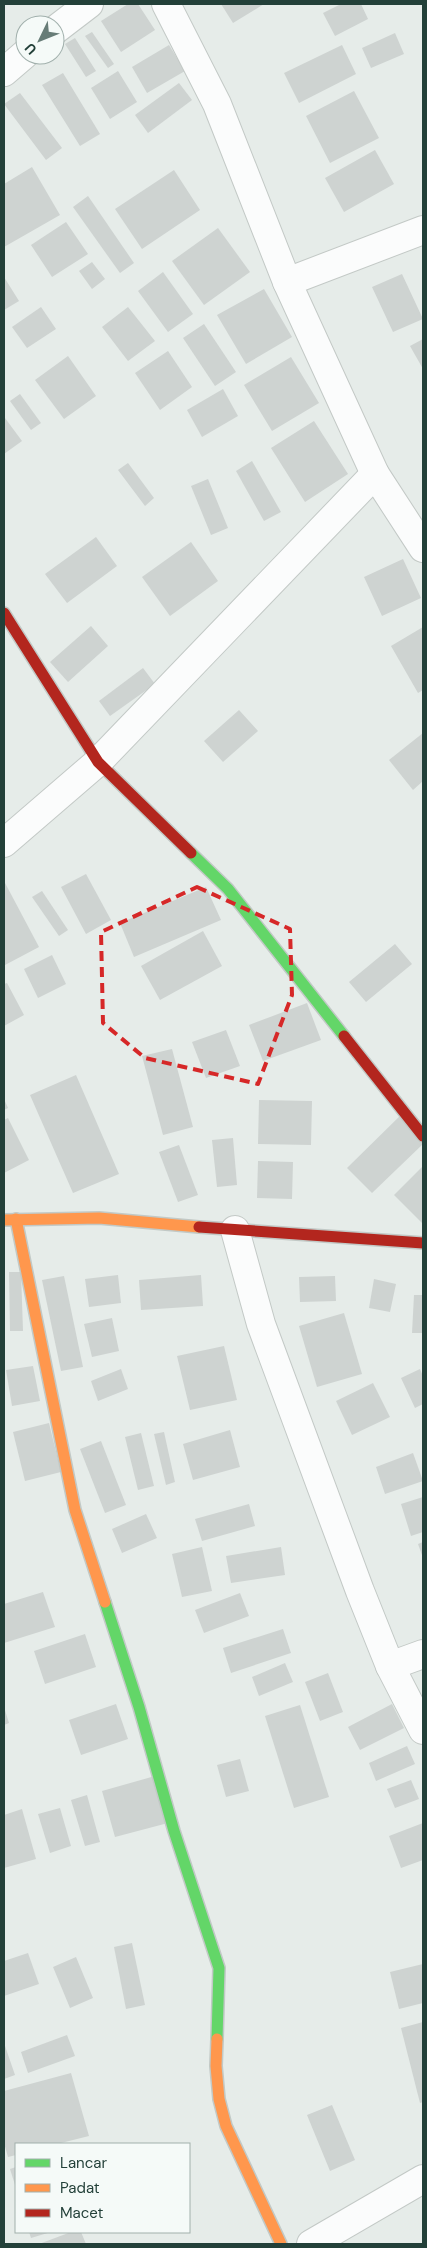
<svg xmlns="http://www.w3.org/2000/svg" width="427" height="2248" font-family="'DM Sans',sans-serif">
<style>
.building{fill:#ced3d1}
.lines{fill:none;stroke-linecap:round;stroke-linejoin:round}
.street-casing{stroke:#c3c9c6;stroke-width:30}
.fast-casing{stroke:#c2c9c6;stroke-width:14}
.slow-casing{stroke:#c2c9c6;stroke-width:14}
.jam-casing{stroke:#c2c9c6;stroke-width:14}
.street{stroke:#fbfcfc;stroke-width:28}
.fast{stroke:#63d668;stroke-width:11}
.slow{stroke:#ff974d;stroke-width:11}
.jam{stroke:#b3261e;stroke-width:11}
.marked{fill:none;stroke:#d62828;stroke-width:4;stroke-dasharray:10 6;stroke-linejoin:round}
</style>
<rect width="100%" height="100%" fill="#e6ece9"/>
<g class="building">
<path d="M128 4H138L155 30 121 52 101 21Z"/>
<path d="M221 4H264L233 23Z"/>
<path d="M341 4H361L368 19 335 36 323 13Z"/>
<path d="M92 32 114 64 108 68 85 36Z"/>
<path d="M395 33 404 54 371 68 362 48Z"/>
<path d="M75 38 96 71 86 77 65 44Z"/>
<path d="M169 45 185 71 147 93 132 67Z"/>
<path d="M342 45 356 74 299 103 284 73Z"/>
<path d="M118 71 137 102 110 119 91 88Z"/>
<path d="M63 73 100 134 80 146 42 85Z"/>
<path d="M179 83 192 100 148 133 135 115Z"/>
<path d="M354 91 379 138 330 163 306 116Z"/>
<path d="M20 93 62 148 46 160 4 104Z"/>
<path d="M375 150 394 184 344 212 325 178Z"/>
<path d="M32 167 60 215 4 247V184Z"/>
<path d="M174 170 200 210 142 249 115 209Z"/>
<path d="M88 196 134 263 120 273 73 207Z"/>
<path d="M66 222 88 254 52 277 31 245Z"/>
<path d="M218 228 250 272 204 305 172 261Z"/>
<path d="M92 262 105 279 92 289 79 271Z"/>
<path d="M163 272 193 314 168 332 138 291Z"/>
<path d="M402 274 423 319 393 332 372 287Z"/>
<path d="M4 277 19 301 4 310Z"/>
<path d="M264 289 292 337 246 364 217 315Z"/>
<path d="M41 307 56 329 27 348 12 327Z"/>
<path d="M128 307 155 341 128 361 102 327Z"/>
<path d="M204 324 236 372 215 386 183 338Z"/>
<path d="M423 339V369L410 346Z"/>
<path d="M168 351 192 387 160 410 135 373Z"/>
<path d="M68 356 96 396 64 419 35 380Z"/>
<path d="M291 357 319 403 272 431 244 385Z"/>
<path d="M223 389 238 416 202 437 187 410Z"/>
<path d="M20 394 41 423 31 430 10 401Z"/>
<path d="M5 418 22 441 4 454V419Z"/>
<path d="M314 421 348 474 305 502 271 448Z"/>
<path d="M252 461 281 512 264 521 236 471Z"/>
<path d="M128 463 154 498 145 506 118 470Z"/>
<path d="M208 479 228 528 211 535 191 486Z"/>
<path d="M96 537 117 566 67 603 45 574Z"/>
<path d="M191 542 218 581 170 616 142 577Z"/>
<path d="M403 559 421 598 382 616 364 577Z"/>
<path d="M91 626 108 646 68 682 50 662Z"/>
<path d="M423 627V690L418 693 391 646Z"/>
<path d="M143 668 155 684 110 716 99 701Z"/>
<path d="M239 710 258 731 223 762 204 741Z"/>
<path d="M423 733V781L413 790 389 760Z"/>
<path d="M86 874 111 920 86 934 61 887Z"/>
<path d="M4 881 39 947 5 965 4 963Z"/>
<path d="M206 887 221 920 134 957 120 923Z"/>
<path d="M42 891 68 930 59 936 32 897Z"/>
<path d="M203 931 222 966 160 1000 141 966Z"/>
<path d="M395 944 412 964 366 1002 349 982Z"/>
<path d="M52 955 66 984 38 998 24 969Z"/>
<path d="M7 983 24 1015 4 1026V984Z"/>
<path d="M307 1003 321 1040 263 1061 249 1025Z"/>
<path d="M226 1030 240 1066 206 1078 192 1042Z"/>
<path d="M172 1049 193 1127 163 1135 142 1056Z"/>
<path d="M76 1075 119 1174 73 1193 30 1095Z"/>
<path d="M4 1099 8 1108 4 1110Z"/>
<path d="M259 1100 312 1101 311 1145 258 1144Z"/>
<path d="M405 1111 423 1144 372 1193 347 1168Z"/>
<path d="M8 1118 29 1160 4 1173V1120Z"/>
<path d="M233 1138 237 1185 217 1187 212 1140Z"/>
<path d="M179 1145 198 1195 178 1202 159 1152Z"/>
<path d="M258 1161 293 1162 292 1199 257 1198Z"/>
<path d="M423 1166V1224L394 1195Z"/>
<path d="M9 1272H21L23 1331H10Z"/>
<path d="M118 1275 121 1303 89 1307 85 1279Z"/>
<path d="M201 1275 203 1306 141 1310 139 1280Z"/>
<path d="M64 1276 83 1367 61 1371 42 1280Z"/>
<path d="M335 1276 336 1301 300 1302 299 1277Z"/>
<path d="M374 1279 396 1284 390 1312 369 1308Z"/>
<path d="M414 1295H423V1333H412Z"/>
<path d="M344 1313 362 1374 317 1387 299 1326Z"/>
<path d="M112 1318 119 1351 92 1357 84 1324Z"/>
<path d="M224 1346 237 1400 190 1410 177 1356Z"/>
<path d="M33 1366 40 1401 12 1406 6 1370Z"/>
<path d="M121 1369 128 1389 98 1401 91 1381Z"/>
<path d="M420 1369 423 1376V1404L415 1408 401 1378Z"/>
<path d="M373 1383 390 1417 352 1435 336 1401Z"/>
<path d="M49 1423 61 1472 25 1481 13 1432Z"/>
<path d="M230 1430 240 1467 193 1480 183 1444Z"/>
<path d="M164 1432 175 1482 166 1485 154 1434Z"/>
<path d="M141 1433 154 1486 138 1490 125 1437Z"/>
<path d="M101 1441 126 1505 105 1513 80 1449Z"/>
<path d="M413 1453 423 1481 385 1494 376 1467Z"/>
<path d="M423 1497V1532L411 1536 401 1504Z"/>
<path d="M249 1504 255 1526 202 1541 195 1519Z"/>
<path d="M146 1514 157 1538 122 1553 112 1529Z"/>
<path d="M423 1542V1558L418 1544Z"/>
<path d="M202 1547 212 1591 182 1597 172 1554Z"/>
<path d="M281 1547 285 1575 231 1583 226 1556Z"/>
<path d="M43 1592 55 1627 4 1643V1604Z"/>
<path d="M240 1593 249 1616 204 1633 195 1610Z"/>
<path d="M283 1629 291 1653 231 1673 223 1648Z"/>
<path d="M85 1634 96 1667 45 1684 34 1651Z"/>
<path d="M285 1663 293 1682 259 1696 252 1677Z"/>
<path d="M328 1673 343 1712 320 1721 305 1682Z"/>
<path d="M116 1704 128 1739 81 1755 69 1720Z"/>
<path d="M392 1704 404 1728 360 1750 348 1727Z"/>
<path d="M300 1705 329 1797 294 1808 265 1716Z"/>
<path d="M4 1707 9 1723 4 1725Z"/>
<path d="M407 1746 415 1764 376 1781 369 1763Z"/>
<path d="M240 1759 249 1791 226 1797 217 1765Z"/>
<path d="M155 1776 168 1823 115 1837 102 1791Z"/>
<path d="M411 1780 419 1799 395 1808 387 1789Z"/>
<path d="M87 1795 100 1842 85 1846 71 1800Z"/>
<path d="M60 1808 71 1846 50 1853 38 1814Z"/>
<path d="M22 1809 36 1859 4 1868V1815Z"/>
<path d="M423 1823V1860L401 1868 389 1836Z"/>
<path d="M132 1943 145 2005 126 2009 114 1947Z"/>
<path d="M28 1953 39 1984 4 1996V1961Z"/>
<path d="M76 1957 93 1998 70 2008 53 1967Z"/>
<path d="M423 1964V2003L399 2009 390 1972Z"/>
<path d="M423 2022V2102L420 2103 401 2028Z"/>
<path d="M67 2035 75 2056 28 2073 21 2052Z"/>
<path d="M4 2043 15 2075 4 2079Z"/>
<path d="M71 2073 89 2136 57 2144H16V2155L8 2157 4 2143V2091Z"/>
<path d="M332 2105 355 2160 330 2171 307 2115Z"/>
<path d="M16 2167V2188L10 2169Z"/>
<path d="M29 2232H51L31 2238Z"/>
<path d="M71 2232H81L86 2244H39Z"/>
</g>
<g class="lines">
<defs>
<g id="street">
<path d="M166 4 217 104 287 282 375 474 423 548"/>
<path d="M55 30 89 4"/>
<path d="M4 72 25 54"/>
<path d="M287 282 423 230"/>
<path d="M4 843 98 762 375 474"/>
<path d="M235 1230 261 1324 360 1591 390 1666 423 1730"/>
<path d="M390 1666 423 1654"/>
<path d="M311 2244 423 2179"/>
</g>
<g id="fast">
<path d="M191 853 228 889 344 1036"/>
<path d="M105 1602 139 1707 174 1831 219 1968 217 2039"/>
</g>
<g id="slow">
<path d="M16 1219 75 1510 105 1602"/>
<path d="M4 1220 99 1218 199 1227"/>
<path d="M217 2039 216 2066 219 2099 226 2126 281 2244"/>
</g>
<g id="jam">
<path d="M4 613 98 762 191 853"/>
<path d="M344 1036 423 1136"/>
<path d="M199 1227 423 1243"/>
</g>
</defs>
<use href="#street" class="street-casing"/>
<use href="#fast" class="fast-casing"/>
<use href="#slow" class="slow-casing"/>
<use href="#jam" class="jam-casing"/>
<use href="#street" class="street"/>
<use href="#fast" class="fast"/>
<use href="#slow" class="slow"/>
<use href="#jam" class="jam"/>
</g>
<path class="marked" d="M197 887 290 929 292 995 258 1084 145 1058 103 1023 101 932Z"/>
<rect width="427" height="2248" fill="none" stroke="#234039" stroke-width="10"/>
<rect x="15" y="2143" width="175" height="90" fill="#f5faf8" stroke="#a1b0ac"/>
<rect x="25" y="2159" width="25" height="8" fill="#63d668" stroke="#a1b0ac"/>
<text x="60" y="2168" font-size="15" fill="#234039">Lancar</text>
<rect x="25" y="2184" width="25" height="8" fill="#ff974d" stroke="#a1b0ac"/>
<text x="60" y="2193" font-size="15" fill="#234039">Padat</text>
<rect x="25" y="2209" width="25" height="8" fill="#b3261e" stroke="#a1b0ac"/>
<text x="60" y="2218" font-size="15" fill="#234039">Macet</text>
<g transform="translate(40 40) rotate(227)"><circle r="24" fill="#f5faf8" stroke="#a1b0ac"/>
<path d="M0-4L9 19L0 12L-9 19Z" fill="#677c77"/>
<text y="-8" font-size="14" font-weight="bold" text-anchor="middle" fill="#234039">U</text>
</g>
</svg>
